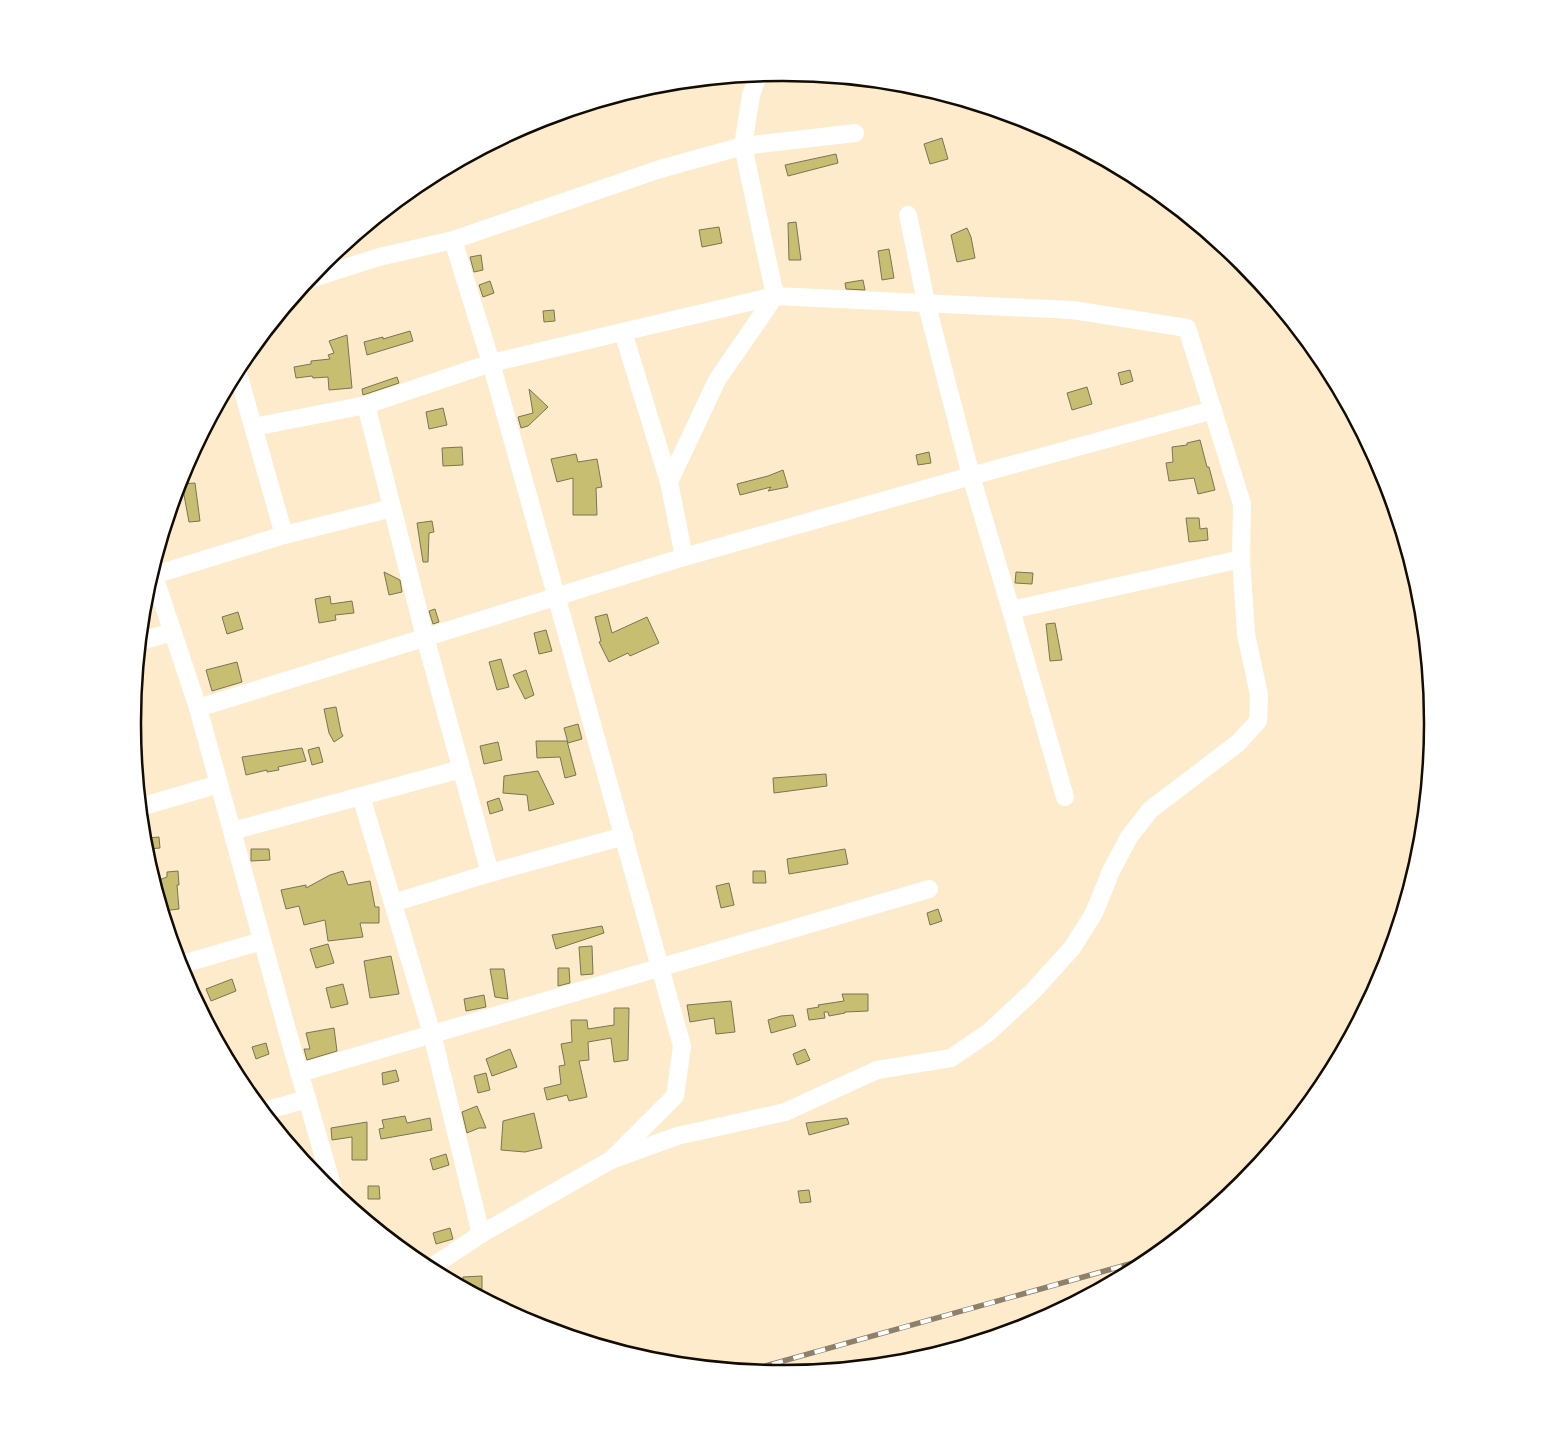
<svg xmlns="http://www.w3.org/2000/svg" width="1565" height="1446" font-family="'DejaVu Sans',sans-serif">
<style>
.building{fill:#c8be71;stroke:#787556}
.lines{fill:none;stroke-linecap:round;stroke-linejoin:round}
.minor{stroke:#fff;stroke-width:18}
.rail-casing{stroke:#8d816c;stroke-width:5.5}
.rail{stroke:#fff;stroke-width:4;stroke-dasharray:11;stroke-linecap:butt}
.rim{fill:none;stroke:#120c03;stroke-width:2.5}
</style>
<rect width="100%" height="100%" fill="#fdebcc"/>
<g class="building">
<path d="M942 138 948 159 930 164 924 144Z"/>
<path d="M836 154 838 163 788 176 785 165Z"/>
<path d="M796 222 801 260H789L788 223Z"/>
<path d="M719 227 722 243 702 247 699 230Z"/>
<path d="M967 228 971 237 975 258 957 262 951 235Z"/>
<path d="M889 249 894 278 882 280 878 251Z"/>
<path d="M481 255 483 270 474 272 470 257Z"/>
<path d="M863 280 865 290 846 289 845 283Z"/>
<path d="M490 281 494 293 483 297 479 285Z"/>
<path d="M554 310 555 321 544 322 543 311Z"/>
<path d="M410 331 413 341 367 355 364 342 383 337V339Z"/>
<path d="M347 335 352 388 329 390 328 377 313 378 312 376 296 378 294 367 311 364V361L330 359 328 355 334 353 329 341Z"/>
<path d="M1130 370 1133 381 1121 385 1118 373Z"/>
<path d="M397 377 399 383 363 395 362 389Z"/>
<path d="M1087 387 1092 404 1072 410 1067 393Z"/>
<path d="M529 389 548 407 528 426 521 428 518 417 533 413Z"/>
<path d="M443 408 447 425 429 429 426 412Z"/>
<path d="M1200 440 1207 467H1209L1215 490 1198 494 1194 478 1169 481 1166 463 1173 462 1172 447 1187 445V443Z"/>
<path d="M462 447 463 465 443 466 442 448Z"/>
<path d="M929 452 931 463 918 465 916 455Z"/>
<path d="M576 454 578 462 597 459 602 487 596 488 597 515H573V478L557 482 551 459Z"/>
<path d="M783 470 788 487 768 491 771 487 740 495 737 484 768 476Z"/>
<path d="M195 483 200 521 189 522 182 484Z"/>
<path d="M1186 518H1199L1200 529 1207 528 1208 540 1189 542Z"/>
<path d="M432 521 434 532 429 533 428 562H423L417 523Z"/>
<path d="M384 572 400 580 402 592 389 595Z"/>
<path d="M1016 572 1033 573 1032 584 1015 583Z"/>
<path d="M330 596 331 604 352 601 354 613 335 615 336 620 319 623 315 599Z"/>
<path d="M435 609 439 622 433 624 429 611Z"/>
<path d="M238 612 243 629 227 634 222 617Z"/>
<path d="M607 614 612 633 647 617 659 643 630 656 628 653 609 662 599 642 601 641 595 617Z"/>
<path d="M1055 623 1062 660 1050 661 1046 624Z"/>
<path d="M546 630 552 651 539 654 534 633Z"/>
<path d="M501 659 509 687 497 690 489 662Z"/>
<path d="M237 662 242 682 212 691 206 670Z"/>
<path d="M526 670 534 695 525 699 513 675Z"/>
<path d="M336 707 341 732 343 736 334 742 329 733 324 709Z"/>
<path d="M578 724 582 739 568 743 564 728Z"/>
<path d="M536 741H567L576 775 565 778 560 757 537 758Z"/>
<path d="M498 742 502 760 484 764 480 746Z"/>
<path d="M319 747 323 762 312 765 308 750Z"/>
<path d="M302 748 306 761 278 767 279 770 267 772V770L246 775 242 757Z"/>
<path d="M538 771 554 804 529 811 527 795 503 793 504 776Z"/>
<path d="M826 774 827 786 774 793 773 778Z"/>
<path d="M499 798 503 810 490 814 487 802Z"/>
<path d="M159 837 160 848 149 849 148 838Z"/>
<path d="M251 849H269L270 860 251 861Z"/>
<path d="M845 849 848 864 789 874 787 859Z"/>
<path d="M178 871 179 885H177L179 909 163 911 154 882 167 877V872Z"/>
<path d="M343 871 348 885 370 881 375 907H379V923H360L363 937 328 941 325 920 304 925 299 906 286 909 281 890 306 885V888L330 875Z"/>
<path d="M753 871H765L766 883H753Z"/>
<path d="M729 883 734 905 721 908 716 886Z"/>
<path d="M938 909 942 921 930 925 927 913Z"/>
<path d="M602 926 604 933 556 949 552 935Z"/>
<path d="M328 944 334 963 316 968 310 949Z"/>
<path d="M592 946 593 974 581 975 579 947Z"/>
<path d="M391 956 399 994 370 998 364 961Z"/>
<path d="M558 968H569L570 983 558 986Z"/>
<path d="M490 969H504L508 999 495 997Z"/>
<path d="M232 979 236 991 211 1001 206 989Z"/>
<path d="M343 984 348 1004 331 1008 326 988Z"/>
<path d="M842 994H868V1011L845 1012V1013L829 1016 828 1012H824L825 1018 809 1020 807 1009 819 1007 818 1005 844 1001Z"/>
<path d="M484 995 486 1007 466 1011 464 999Z"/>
<path d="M731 1001 735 1032 716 1034 714 1018 690 1022 687 1005Z"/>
<path d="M614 1008H629L628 1060 614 1062 611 1038 588 1042 589 1060 579 1061 587 1097 569 1101 567 1095 547 1100 544 1088 561 1084 559 1066 565 1065 561 1044 572 1042 571 1020H587L588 1029 614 1025Z"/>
<path d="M793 1015 796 1026 771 1033 768 1020 781 1016Z"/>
<path d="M334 1028 337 1051 307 1060 304 1049H310L306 1033Z"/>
<path d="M266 1043 269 1054 256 1059 252 1047Z"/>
<path d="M510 1049 517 1067 492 1076 486 1059Z"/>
<path d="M805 1049 810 1060 797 1065 793 1054Z"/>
<path d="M396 1070 399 1081 383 1085 382 1073Z"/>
<path d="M486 1073 490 1090 478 1093 474 1076Z"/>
<path d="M477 1106 486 1128H479L467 1133 462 1112Z"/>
<path d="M534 1113 542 1148 525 1152 501 1150 503 1121Z"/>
<path d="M405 1116 407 1123 430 1118 432 1130 381 1139 379 1129 384 1128 382 1120Z"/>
<path d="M847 1118 849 1124 809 1135 806 1123Z"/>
<path d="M367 1122V1160H352V1137L332 1140 331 1128Z"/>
<path d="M446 1154 449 1165 433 1170 430 1159Z"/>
<path d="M368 1186H379L380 1199H368Z"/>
<path d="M809 1190 811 1202 800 1203 798 1191Z"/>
<path d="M450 1228 453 1239 436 1244 433 1233Z"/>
<path d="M482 1276V1289L470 1290 463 1286V1277Z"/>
</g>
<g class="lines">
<g class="minor">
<path d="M908 215 926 302 971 476 1011 610 1065 797"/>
<path d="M310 279 379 257 453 240 660 169 743 146 855 133"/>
<path d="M623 332 669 482"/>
<path d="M237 370 284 535"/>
<path d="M366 405 425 637 490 873"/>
<path d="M254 427 366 405 491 363 775 296 1073 310 1187 328 1242 504 1241 559 1246 634 1259 695 1258 721 1238 743 1150 810 1129 837 1111 871 1094 913 1072 948 1033 991 989 1032 951 1058 877 1070 785 1112 677 1136 611 1160"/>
<path d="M684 557 669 482 717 380 775 296 743 146 751 95 758 75"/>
<path d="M152 570 198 708 287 1030 334 1192"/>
<path d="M154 575 284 535 392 508"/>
<path d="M1011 610 1241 559"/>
<path d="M140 641 173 632"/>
<path d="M198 708 684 557 971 476 1213 410"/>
<path d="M361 796 432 1034 481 1234"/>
<path d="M140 807 219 784"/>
<path d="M232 831 461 769"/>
<path d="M393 903 490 873 624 836"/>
<path d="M179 965 262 941"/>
<path d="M299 1073 929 889"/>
<path d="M264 1111 307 1099"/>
<path d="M430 1268 481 1234 611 1160 675 1096 682 1046 491 363 453 240"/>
</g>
<defs>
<path id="rail" d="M751 1370 1151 1258"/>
</defs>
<use href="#rail" class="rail-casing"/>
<use href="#rail" class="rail"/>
</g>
<path d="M0 0H1565V1446H0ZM782 81H783A641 641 0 0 1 1424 722V724A641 641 0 0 1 783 1365H782A641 641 0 0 1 141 724V722A641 641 0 0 1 782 81Z" fill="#fff" fill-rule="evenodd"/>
<path class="rim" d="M782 81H783A641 641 0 0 1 1424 722V724A641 641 0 0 1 783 1365H782A641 641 0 0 1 141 724V722A641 641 0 0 1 782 81Z"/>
</svg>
